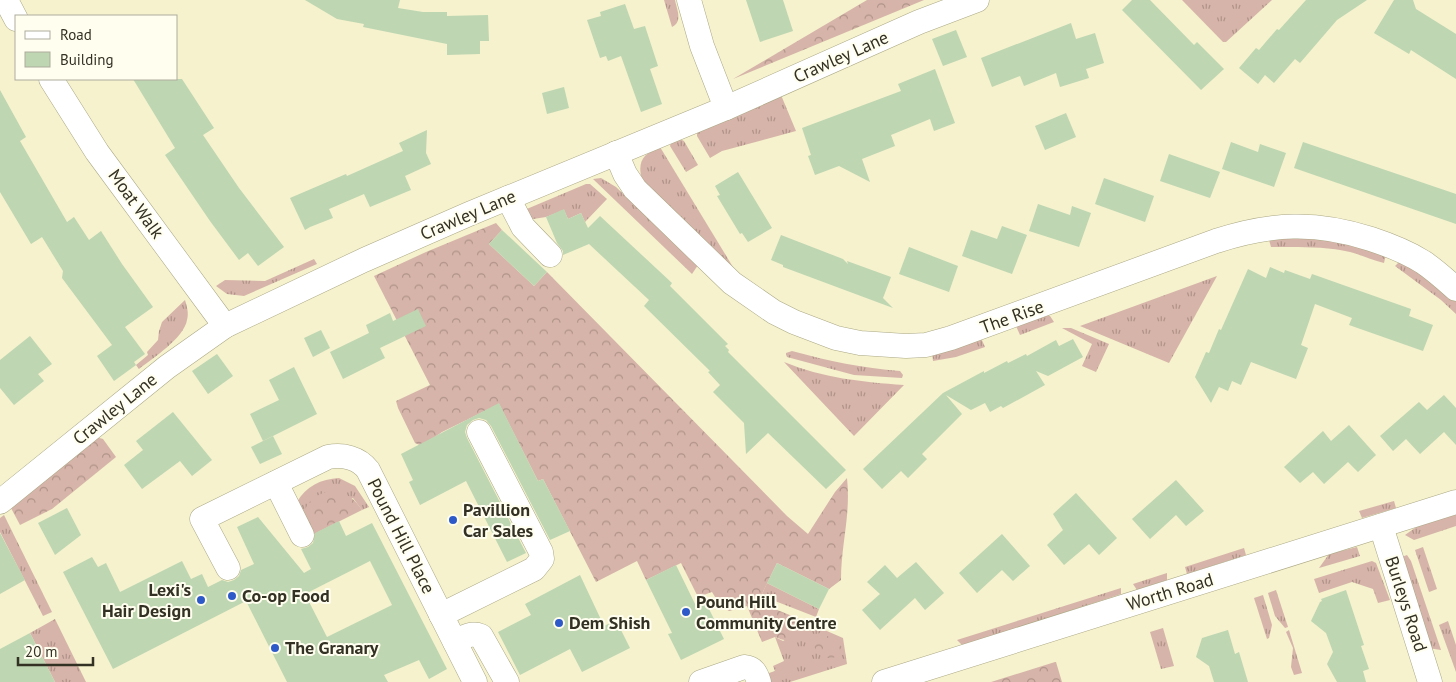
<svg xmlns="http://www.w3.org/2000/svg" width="1456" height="682" font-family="'PT Sans',sans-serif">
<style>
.grass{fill:url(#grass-tufts)}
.forest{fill:url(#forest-crowns)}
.building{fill:#bed6b2;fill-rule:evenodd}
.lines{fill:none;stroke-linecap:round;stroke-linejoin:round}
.minor-casing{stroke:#aba885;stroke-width:25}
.minor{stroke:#fff;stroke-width:24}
.poi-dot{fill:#2e5ac9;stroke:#fffeef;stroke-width:2}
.labels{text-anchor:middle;stroke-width:4;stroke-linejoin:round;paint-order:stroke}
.street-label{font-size:18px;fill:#333123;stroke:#fffeef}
.poi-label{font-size:18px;font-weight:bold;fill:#333123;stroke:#fffeef;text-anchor:start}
</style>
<defs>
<pattern id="grass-tufts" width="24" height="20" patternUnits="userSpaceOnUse" patternTransform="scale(1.25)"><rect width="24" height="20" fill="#d7b4a9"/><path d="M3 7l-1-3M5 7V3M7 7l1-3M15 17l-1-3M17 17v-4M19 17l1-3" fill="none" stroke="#af9389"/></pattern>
<pattern id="forest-crowns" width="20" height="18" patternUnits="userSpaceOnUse" patternTransform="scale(1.25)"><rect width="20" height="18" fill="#d7b4a9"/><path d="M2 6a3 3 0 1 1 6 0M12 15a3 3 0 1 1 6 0" fill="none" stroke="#af9389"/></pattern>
</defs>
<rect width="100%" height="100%" fill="#f5f2cd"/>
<g class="grass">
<path d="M664 0H675C677 10 683 22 672 27Z"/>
<path d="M1182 0H1272L1226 42H1223Z"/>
<path d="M781 95 796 131 722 151 710 158 697 136V133Z"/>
<path d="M680 139 684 141 698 165 686 172 670 146 671 143Z"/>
<path d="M660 147 736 272 642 180C637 161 643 154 660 147Z"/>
<path d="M601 178 616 187 698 265 692 274 593 179Z"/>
<path d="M586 184H590L607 199 585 222 581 213 568 219 564 210 546 217 527 220 522 211Z"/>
<path d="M1321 236 1386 254 1384 263C1372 260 1361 255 1350 252 1324 246 1297 247 1271 247L1269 240Z"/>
<path d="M314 259 317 264 244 296 227 294 216 286 225 280 265 281Z"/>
<path d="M1402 259 1446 290 1456 301V314L1441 300 1395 266Z"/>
<path d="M1217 276 1169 363 1080 326Z"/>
<path d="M185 300C187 307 189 313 187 320 184 338 153 358 139 369L136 365 148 355 147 352 158 340 159 331 162 322Z"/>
<path d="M1045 314 1050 316 1054 322 1020 335 1016 326Z"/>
<path d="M1062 328H1071L1109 344 1096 372 1082 366 1092 344Z"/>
<path d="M981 338 985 347 956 357 933 361 932 352Z"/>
<path d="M792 351C828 361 863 368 900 371L903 375 902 378 854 375 787 357 786 353Z"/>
<path d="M784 362C823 378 862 382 904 385L854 436Z"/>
<path d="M339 478 355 486 369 507 362 510 353 498 301 518 297 502C306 486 321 479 339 478Z"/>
<path d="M1394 501 1396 508 1362 518 1359 511Z"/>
<path d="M1456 514V526L1414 540 1405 535 1419 525Z"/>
<path d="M4 515 52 612 43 616 0 532V518Z"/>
<path d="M1357 547 1360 556 1319 568 1329 554Z"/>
<path d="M1423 547 1437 589 1429 592 1415 550Z"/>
<path d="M1244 548 1246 555 1187 574 1185 567Z"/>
<path d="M1407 555 1411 561 1441 650 1428 648 1399 558Z"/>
<path d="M1372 561 1376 563 1390 600 1378 603 1373 589 1352 582 1319 593 1314 579Z"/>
<path d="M1167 573V580L1137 590 1133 584Z"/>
<path d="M767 583 819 609 816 617 775 601 762 594Z"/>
<path d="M1121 588V594L963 646 957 640Z"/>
<path d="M1276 590 1288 627 1285 628 1275 616 1268 593Z"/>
<path d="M1263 595 1272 625 1269 638 1267 639 1254 598Z"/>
<path d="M797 618 843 638 847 664 790 682H770L766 674 775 671 773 666 784 661 775 637 783 641 800 630Z"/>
<path d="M55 619 86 682H55L30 633Z"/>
<path d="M1448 621 1456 645V672L1439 625Z"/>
<path d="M1163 628 1174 666 1161 669 1150 632Z"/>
<path d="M1289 630 1302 673 1294 675 1291 667 1293 648 1286 632Z"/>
</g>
<g class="forest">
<path d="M867 0H924L733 79Z"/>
<path d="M496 223 502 230 489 244 534 286 547 272 787 516 808 534 835 492 847 478C851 515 841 544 841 580L829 589 777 563 758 602 797 618 800 630 799 636C790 642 785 641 775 637L762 642 747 606 729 611 720 605 712 592 698 597 681 563 646 580 637 561 596 582 543 479 538 481 499 404 442 432 422 446 415 443 398 408 396 401 430 385 374 276 426 252Z"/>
<path d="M96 437 103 439 116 457 52 509 20 525 11 508Z"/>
<path d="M331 491C348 494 352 496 362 510L310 536 301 518C308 501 313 495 331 491Z"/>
<path d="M820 633 839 641 842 648 841 654 833 658H824L817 653 811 639 814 635Z"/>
<path d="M1056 662 1062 682H991L1055 662Z"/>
</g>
<g class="building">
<path d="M305 0H400L398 8 423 12H447V16L488 15 489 41H480V54L447 55V44L363 27 364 24 337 19Z"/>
<path d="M746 0H783L793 31 760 42Z"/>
<path d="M1132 0H1150L1194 45 1197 42 1224 69 1201 90 1122 10Z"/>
<path d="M1306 0H1367L1337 20 1300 63 1295 59 1274 83 1265 75 1258 84 1239 68 1256 48 1259 50 1277 29 1279 30Z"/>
<path d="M1394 0H1413L1416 9 1456 34V79L1411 50 1409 54 1374 33Z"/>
<path d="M625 4 634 29 645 26 658 66 650 69 662 104 641 112 621 56 608 61 606 56 600 58 587 20 601 16 600 12Z"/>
<path d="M1071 23 1076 39 1095 33 1104 63 1086 69 1089 78 1060 87 1056 73 1024 86 1020 76 992 87 981 58Z"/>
<path d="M956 30 967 57 943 66 932 39Z"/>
<path d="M935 69 955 123 934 131 930 119 891 135 895 146 862 159 870 182 839 166 815 175 808 156 811 155 802 128 901 91 898 84Z"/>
<path d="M133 79H182L214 128 203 135 239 188 284 247 258 266 248 253 239 260 210 221 165 155 175 148Z"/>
<path d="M564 87 569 108 547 114 542 93Z"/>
<path d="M0 90 26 137 20 141 67 222 74 217 89 240 101 231 122 264 153 307 125 327 145 354 134 362 136 365 114 381 97 356 112 345 62 278 63 271 42 237 31 244 0 192Z"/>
<path d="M1066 113 1076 137 1045 150 1035 126Z"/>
<path d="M427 130 426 153 431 164 405 176 411 190 370 207 364 194 329 209 333 218 310 227 305 230 290 198 346 174 347 176 403 151 399 143Z"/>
<path d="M1231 142 1258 152 1260 144 1286 153 1274 187 1222 169Z"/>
<path d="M1303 142 1456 194V224L1294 168Z"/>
<path d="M1169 154 1220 172 1210 198 1160 181Z"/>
<path d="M738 172 772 228 748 242 742 233 740 234 717 196 720 195 715 186Z"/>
<path d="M1104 178 1154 196 1145 222 1095 204Z"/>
<path d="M1038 204 1070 215 1072 206 1091 213 1079 247 1029 231Z"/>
<path d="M564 209 568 219 581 213 588 228 600 216 672 283 670 286 728 344 725 346 729 350 728 352 846 470 826 489 768 433 746 454 744 423 713 392 720 385 708 372 710 371 644 306 649 300 589 244 563 255V251L557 243 546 217Z"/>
<path d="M1002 226 1027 235 1012 274 962 256 971 230 997 239Z"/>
<path d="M502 230 547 272 534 286 489 244Z"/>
<path d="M781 235 843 259 848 264 847 261 891 277 883 298 893 308 783 267V265L771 260Z"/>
<path d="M909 247 958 266 949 292 899 274Z"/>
<path d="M1270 267 1284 273 1285 270 1310 279 1312 274 1411 309 1409 316 1433 325 1423 351 1349 325 1352 318 1315 304 1301 345 1308 348 1296 379 1251 362 1241 385 1232 381 1228 391 1219 387 1211 403 1195 377 1206 352 1209 353 1219 329 1221 330 1248 269 1266 278Z"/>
<path d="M418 309 426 326 380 348 385 358 343 379 330 352 369 333 366 325 390 313 393 321Z"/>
<path d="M321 330 330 348 313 357 304 338Z"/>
<path d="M30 336 52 364 38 374 44 381 14 405 0 388V360Z"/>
<path d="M1073 339 1083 357 1048 376 1036 371 1045 385 1003 408 1001 406 990 412 985 403 971 410 946 395 962 414 922 454 927 459 908 478 901 471 882 489 863 469 943 393 984 371V373L1007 361 1008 363 1026 354 1027 356 1056 340 1059 346Z"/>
<path d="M217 354 233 376 208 394 192 371Z"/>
<path d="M294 367 317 414 263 441 250 414 279 400 269 380Z"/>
<path d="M1444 395 1456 408V445L1444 432 1420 454 1406 439 1393 451 1380 436 1419 402 1427 410Z"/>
<path d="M499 403 538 481 543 479 570 531 550 540 491 426 486 420 479 418 473 420 467 425 465 432 467 438 526 553 507 562 466 481 420 505 409 482 413 480 401 454Z"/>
<path d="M173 412 212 460 192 476 180 461 142 489 124 465 143 450 136 441Z"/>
<path d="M1349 425 1376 455 1358 472 1348 462 1324 484 1313 472 1300 483 1284 467 1323 431 1331 441Z"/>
<path d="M273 436 282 454 260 464 251 447Z"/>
<path d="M1176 480 1204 511 1186 526 1176 515 1150 539 1132 519Z"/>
<path d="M1076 493 1117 538 1099 555 1089 544 1064 565 1047 545 1063 530 1053 514Z"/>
<path d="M67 508 81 535 55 555 38 523Z"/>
<path d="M258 517 304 573 311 569 301 549 308 547 313 543 315 533 339 521 346 536 372 523 447 669 429 679 419 660 384 675 388 682H287L246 601 113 669 63 572 92 557 98 567 106 563 120 592 182 561 191 579 202 574 208 587 222 580 228 582 234 580 239 576 241 570 254 564 237 527ZM370 561 392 605 327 637 305 594Z"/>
<path d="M0 533 25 580 0 594Z"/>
<path d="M1002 534 1030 566 1013 581 1002 570 977 593 959 573Z"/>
<path d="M916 562 944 593 925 610 915 598 880 630 862 610 880 594 867 582 885 565 897 578Z"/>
<path d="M777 563 829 589 819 609 767 583Z"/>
<path d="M676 565 696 606 705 601 724 639 681 660 668 634 672 633 646 580Z"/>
<path d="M580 575 604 626 616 620 630 648 582 672 570 649 520 675 498 632 531 615 525 604Z"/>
<path d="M1346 590 1364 645 1361 646 1369 669 1363 671 1366 682H1337L1327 664 1333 652 1326 633 1311 621 1320 602 1322 601 1321 599Z"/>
<path d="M1228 630 1235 654 1239 652 1248 682H1214L1209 666 1196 657 1202 638Z"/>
<path d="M30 633 55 682H0V649Z"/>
</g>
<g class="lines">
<defs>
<g id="minor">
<path d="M6 0 16 19"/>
<path d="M689 0 702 46 726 108"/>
<path d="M51 79 97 152 225 326"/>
<path d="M616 153 625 174 635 189 732 283 774 312 794 322 836 338 860 343 906 346 926 345 951 338 1216 241C1271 223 1316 221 1371 239 1389 245 1407 252 1423 262 1435 270 1446 280 1456 289"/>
<path d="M508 198 523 227 550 255"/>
<path d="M276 483 302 535"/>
<path d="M0 502 167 367 225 326 364 260 469 214 726 108 919 22 977 0"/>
<path d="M1381 526 1430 682"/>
<path d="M228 568 202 519 328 457C343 454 359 458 368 470L475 682"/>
<path d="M441 615 534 569 542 559 541 552 479 432"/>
<path d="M455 642C464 637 471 632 481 636L507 682"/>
<path d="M701 682 744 667C754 668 756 673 759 682"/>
<path d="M884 682 1456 502"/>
</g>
</defs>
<use href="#minor" class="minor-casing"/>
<use href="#minor" class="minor"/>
</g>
<g class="poi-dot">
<circle cx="453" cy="520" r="5"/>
<circle cx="232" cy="596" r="5"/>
<circle cx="201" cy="600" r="5"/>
<circle cx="686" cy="612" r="5"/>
<circle cx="559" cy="623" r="5"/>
<circle cx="275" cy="648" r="5"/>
</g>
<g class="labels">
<g class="street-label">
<text transform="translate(841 57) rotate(-24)" y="6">Crawley Lane</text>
<text transform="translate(136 204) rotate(54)" y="6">Moat Walk</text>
<text transform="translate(468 215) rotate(-23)" y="6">Crawley Lane</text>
<text transform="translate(1012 317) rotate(-20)" y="6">The Rise</text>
<text transform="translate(115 409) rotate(-39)" y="6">Crawley Lane</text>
<text transform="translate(401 536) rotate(63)" y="6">Pound Hill Place</text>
<text transform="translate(1170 592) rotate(-17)" y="6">Worth Road</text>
<text transform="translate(1406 604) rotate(72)" y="6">Burleys Road</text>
</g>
<g class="poi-label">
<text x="463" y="516">Pavillion<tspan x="463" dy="21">Car Sales</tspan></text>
<text x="191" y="596" text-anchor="end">Lexi's<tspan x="191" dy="21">Hair Design</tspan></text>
<text x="242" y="602">Co-op Food</text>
<text x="696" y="608">Pound Hill<tspan x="696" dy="21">Community Centre</tspan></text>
<text x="569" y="629">Dem Shish</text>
<text x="285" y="654">The Granary</text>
</g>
</g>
<rect x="15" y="15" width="162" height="65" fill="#fffeef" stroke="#adac9d"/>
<rect x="25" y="31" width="25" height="8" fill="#ffffff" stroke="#adac9d"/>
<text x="60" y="40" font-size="15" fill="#333123">Road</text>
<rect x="25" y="52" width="25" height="15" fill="#bed6b2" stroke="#adac9d"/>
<text x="60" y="65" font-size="15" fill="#333123">Building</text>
<path d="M18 657v8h75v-8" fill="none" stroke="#333123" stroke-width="2.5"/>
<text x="25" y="657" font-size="15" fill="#333123" stroke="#fffeef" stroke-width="4" paint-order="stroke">20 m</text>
</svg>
